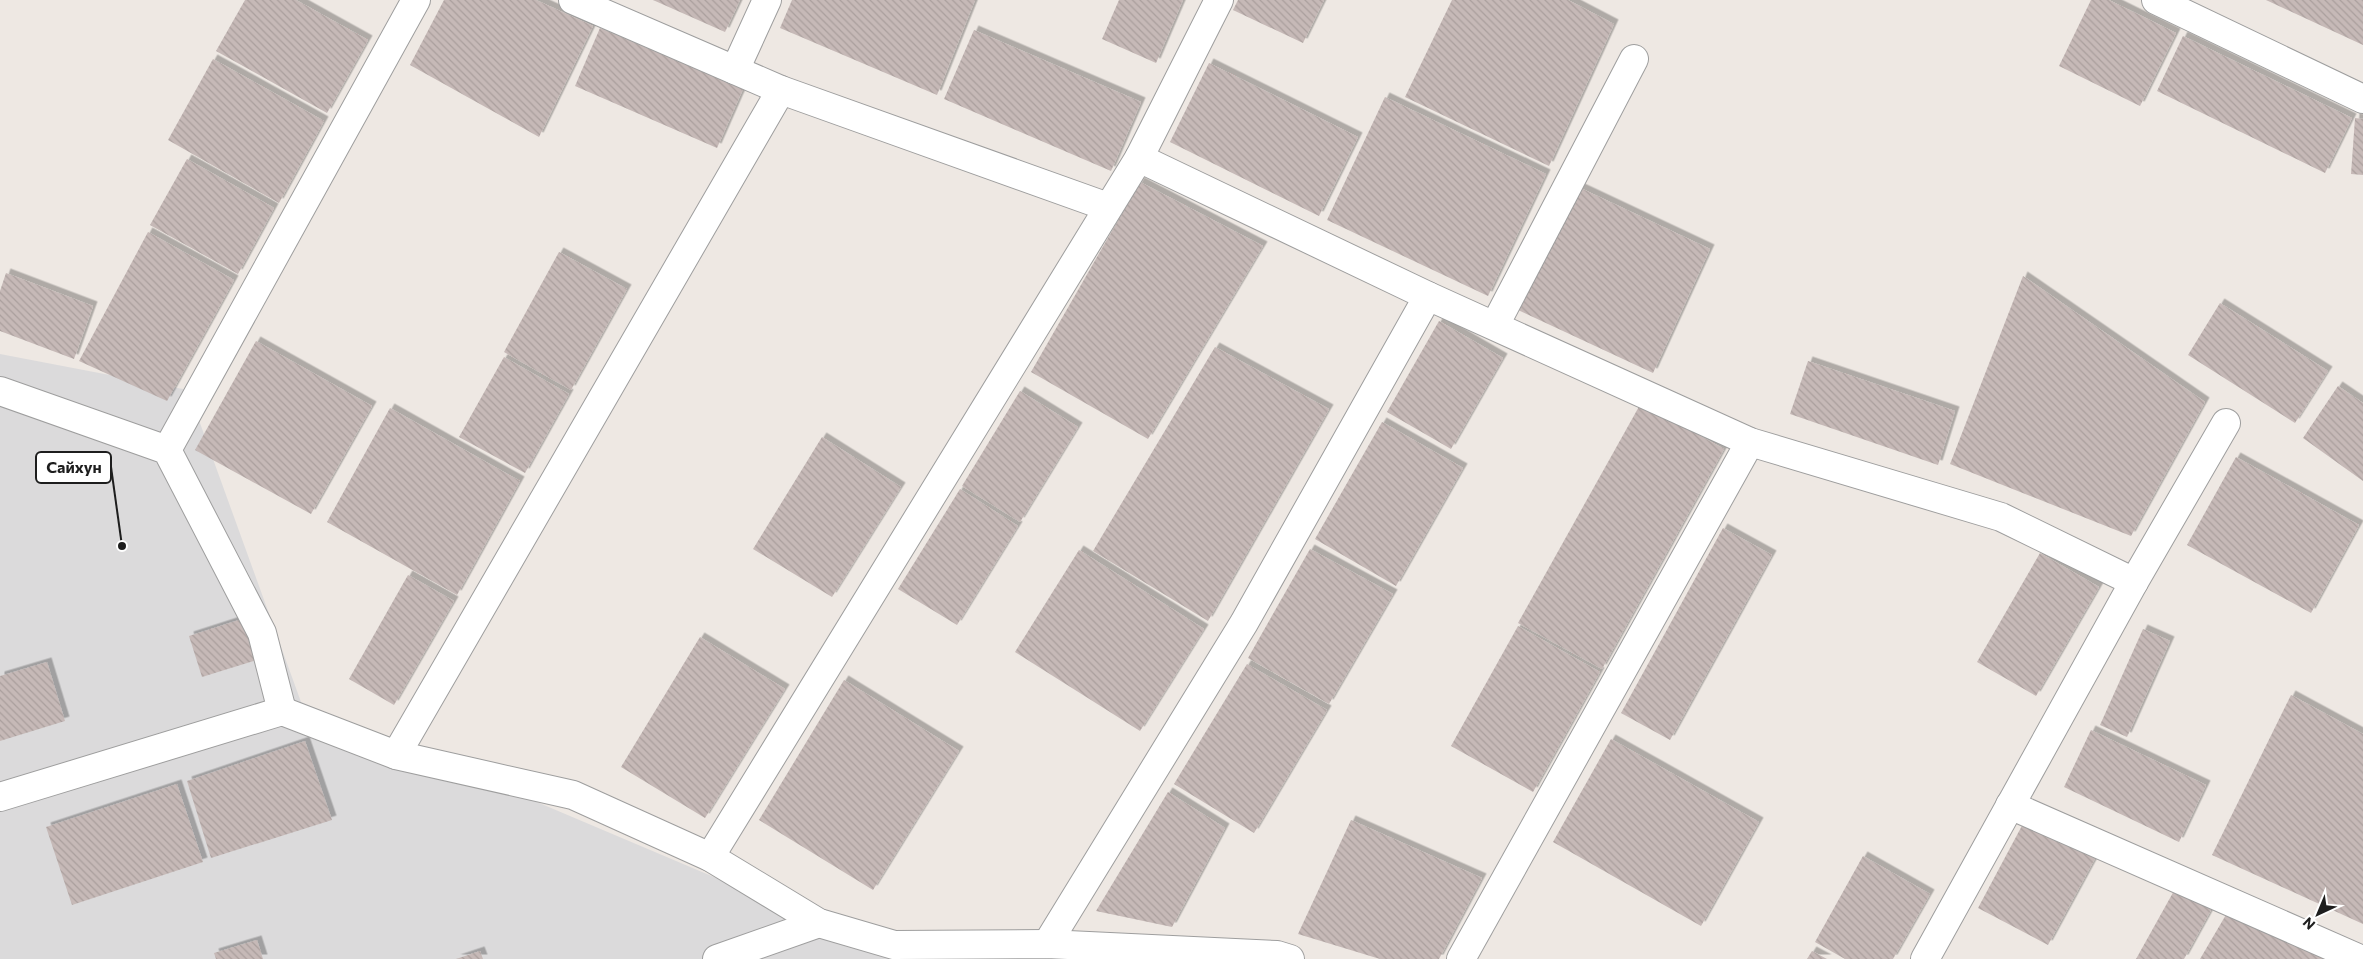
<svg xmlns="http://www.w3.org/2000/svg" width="2363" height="959" font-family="Commissioner,sans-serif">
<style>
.residential{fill:#dbdadb}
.building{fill:url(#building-back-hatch);filter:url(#shadow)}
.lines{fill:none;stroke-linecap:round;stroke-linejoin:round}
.street-casing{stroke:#9e9e9e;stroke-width:30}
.street{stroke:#fff;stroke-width:28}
.leader{fill:none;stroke:#1d1d1d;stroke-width:2}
.callout-dot{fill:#1d1d1d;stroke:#fff;stroke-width:2}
.callout{fill:#fff;stroke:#1d1d1d;stroke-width:2}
.callout-label{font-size:16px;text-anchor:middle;font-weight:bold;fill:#1d1d1d}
</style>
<defs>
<pattern id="building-back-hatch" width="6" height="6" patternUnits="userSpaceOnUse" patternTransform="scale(1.25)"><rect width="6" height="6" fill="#c6b9b7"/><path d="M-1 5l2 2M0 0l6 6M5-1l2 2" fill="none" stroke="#aa9f9d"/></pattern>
<filter id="shadow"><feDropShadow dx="4.5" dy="-4.5" stdDeviation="0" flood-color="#0004"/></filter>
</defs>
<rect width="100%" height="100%" fill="#eee8e3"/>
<path class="residential" d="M0 354 188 390 301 702 877 946 937 959H0Z"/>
<g class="building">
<path d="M245 0H296L368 40 327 113 216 51Z"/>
<path d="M444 0H536L593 26 539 137 410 65Z"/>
<path d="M653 0H740L725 32Z"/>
<path d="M792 0H975L937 95 780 28Z"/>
<path d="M1119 0H1183L1156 63 1102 39Z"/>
<path d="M1238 0H1324L1303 43 1233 10Z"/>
<path d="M1452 0H1568L1614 24 1549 166 1405 97Z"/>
<path d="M2091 0H2109L2176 33 2140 106 2059 66Z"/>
<path d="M2266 0H2363V45Z"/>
<path d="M600 28 743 89 717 148 575 86Z"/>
<path d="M974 30 1141 102 1111 171 944 99Z"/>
<path d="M2183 36 2352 118 2325 173 2157 91Z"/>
<path d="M213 59 324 121 279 203 168 140Z"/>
<path d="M1209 63 1358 137 1319 216 1170 142Z"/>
<path d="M1385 97 1546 174 1488 296 1327 220Z"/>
<path d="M2355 118 2363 119V175L2351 174Z"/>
<path d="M187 159 274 208 238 274 150 225Z"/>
<path d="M1140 182 1263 246 1148 439 1031 372Z"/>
<path d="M1574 185 1710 249 1653 373 1516 309Z"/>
<path d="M148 232 234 280 167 401 79 361Z"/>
<path d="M559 252 627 289 571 390 504 352Z"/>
<path d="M6 273 93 306 74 359 0 331V291Z"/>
<path d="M2023 276 2205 402 2131 536 1950 464Z"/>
<path d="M2220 303 2328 371 2295 423 2188 355Z"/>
<path d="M1439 321 1503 358 1451 449 1387 412Z"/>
<path d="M256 341 372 406 311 514 195 450Z"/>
<path d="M1215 347 1329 409 1208 621 1093 551Z"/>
<path d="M504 357 569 394 525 473 459 437Z"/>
<path d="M1808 361 1955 411 1938 465 1790 414Z"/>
<path d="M2338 386 2363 403V481L2303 438Z"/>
<path d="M1020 391 1078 427 1020 522 962 486Z"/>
<path d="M1641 403 1724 449 1602 669 1518 623Z"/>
<path d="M390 408 520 481 457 595 327 522Z"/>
<path d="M1382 422 1463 468 1396 586 1315 539Z"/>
<path d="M822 437 901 487 832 597 753 549Z"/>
<path d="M2236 457 2359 525 2311 613 2187 545Z"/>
<path d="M960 489 1018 526 957 625 898 589Z"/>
<path d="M1723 528 1772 555 1670 740 1621 713Z"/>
<path d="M1310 549 1393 594 1329 704 1248 658Z"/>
<path d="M1079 550 1204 629 1140 731 1015 652Z"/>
<path d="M2040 553 2099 587 2036 696 1977 662Z"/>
<path d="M408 575 454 601 394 705 349 679Z"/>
<path d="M245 618 257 660 202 677 189 636Z"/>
<path d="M1518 626 1600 672 1533 792 1451 746Z"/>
<path d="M2143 629 2170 641 2127 737 2100 725Z"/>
<path d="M700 637 785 689 705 818 621 767Z"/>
<path d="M47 662 65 721 0 741V676Z"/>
<path d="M1247 664 1327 710 1254 833 1174 784Z"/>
<path d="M844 680 959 751 873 890 759 820Z"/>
<path d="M2291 695 2363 734V924L2212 855Z"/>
<path d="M2091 730 2206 785 2179 842 2064 787Z"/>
<path d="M1611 739 1759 822 1701 926 1553 842Z"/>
<path d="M305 741 332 820 211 858 187 781Z"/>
<path d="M177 784 203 862 72 905 46 827Z"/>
<path d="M1168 792 1225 828 1172 927 1096 911Z"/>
<path d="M1351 820 1482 878 1439 959H1380L1298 934Z"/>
<path d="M2025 820 2098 853 2048 945 1978 908Z"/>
<path d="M1863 856 1930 894 1893 959H1845L1815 942Z"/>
<path d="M2175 889 2211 910 2184 959H2136Z"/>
<path d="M2227 913 2328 959H2200Z"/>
<path d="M257 940 263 959H216L214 953Z"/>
<path d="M480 951 483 959H456Z"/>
<path d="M1812 951 1827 959H1807Z"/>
</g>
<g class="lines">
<defs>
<g id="street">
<path d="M573 0 781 90 1108 207"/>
<path d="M2156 0 2363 99"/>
<path d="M735 70 767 0"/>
<path d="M1139 158 1428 296 1750 442 2001 517 2134 582"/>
<path d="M1495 325 1634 59"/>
<path d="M0 391 167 450 262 633 282 711"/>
<path d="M167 450 416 0"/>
<path d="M396 755 781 90"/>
<path d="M0 797 282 711 396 755 573 795 710 857 819 923 894 945 1047 944 1277 955 1290 959"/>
<path d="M2010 805 2360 959"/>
<path d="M710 857 1139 158 1219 0"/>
<path d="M1047 944 1244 623 1428 296"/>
<path d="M717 959 819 923"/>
<path d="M1461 959 1750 442"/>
<path d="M1925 959 2134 582 2226 423"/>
</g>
</defs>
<use href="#street" class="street-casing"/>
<use href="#street" class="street"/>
</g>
<path class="leader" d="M122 546L111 467"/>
<circle class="callout-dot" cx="122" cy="546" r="5"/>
<rect class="callout" x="36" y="452" width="75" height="31" rx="5"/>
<g class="callout-label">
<text x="74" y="473">Сайхун</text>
</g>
<g transform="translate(2318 914) rotate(224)" stroke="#ffffff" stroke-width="4" paint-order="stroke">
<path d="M0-4L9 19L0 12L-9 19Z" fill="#1d1d1d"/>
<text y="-8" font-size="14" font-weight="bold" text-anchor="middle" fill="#1d1d1d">N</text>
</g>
</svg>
